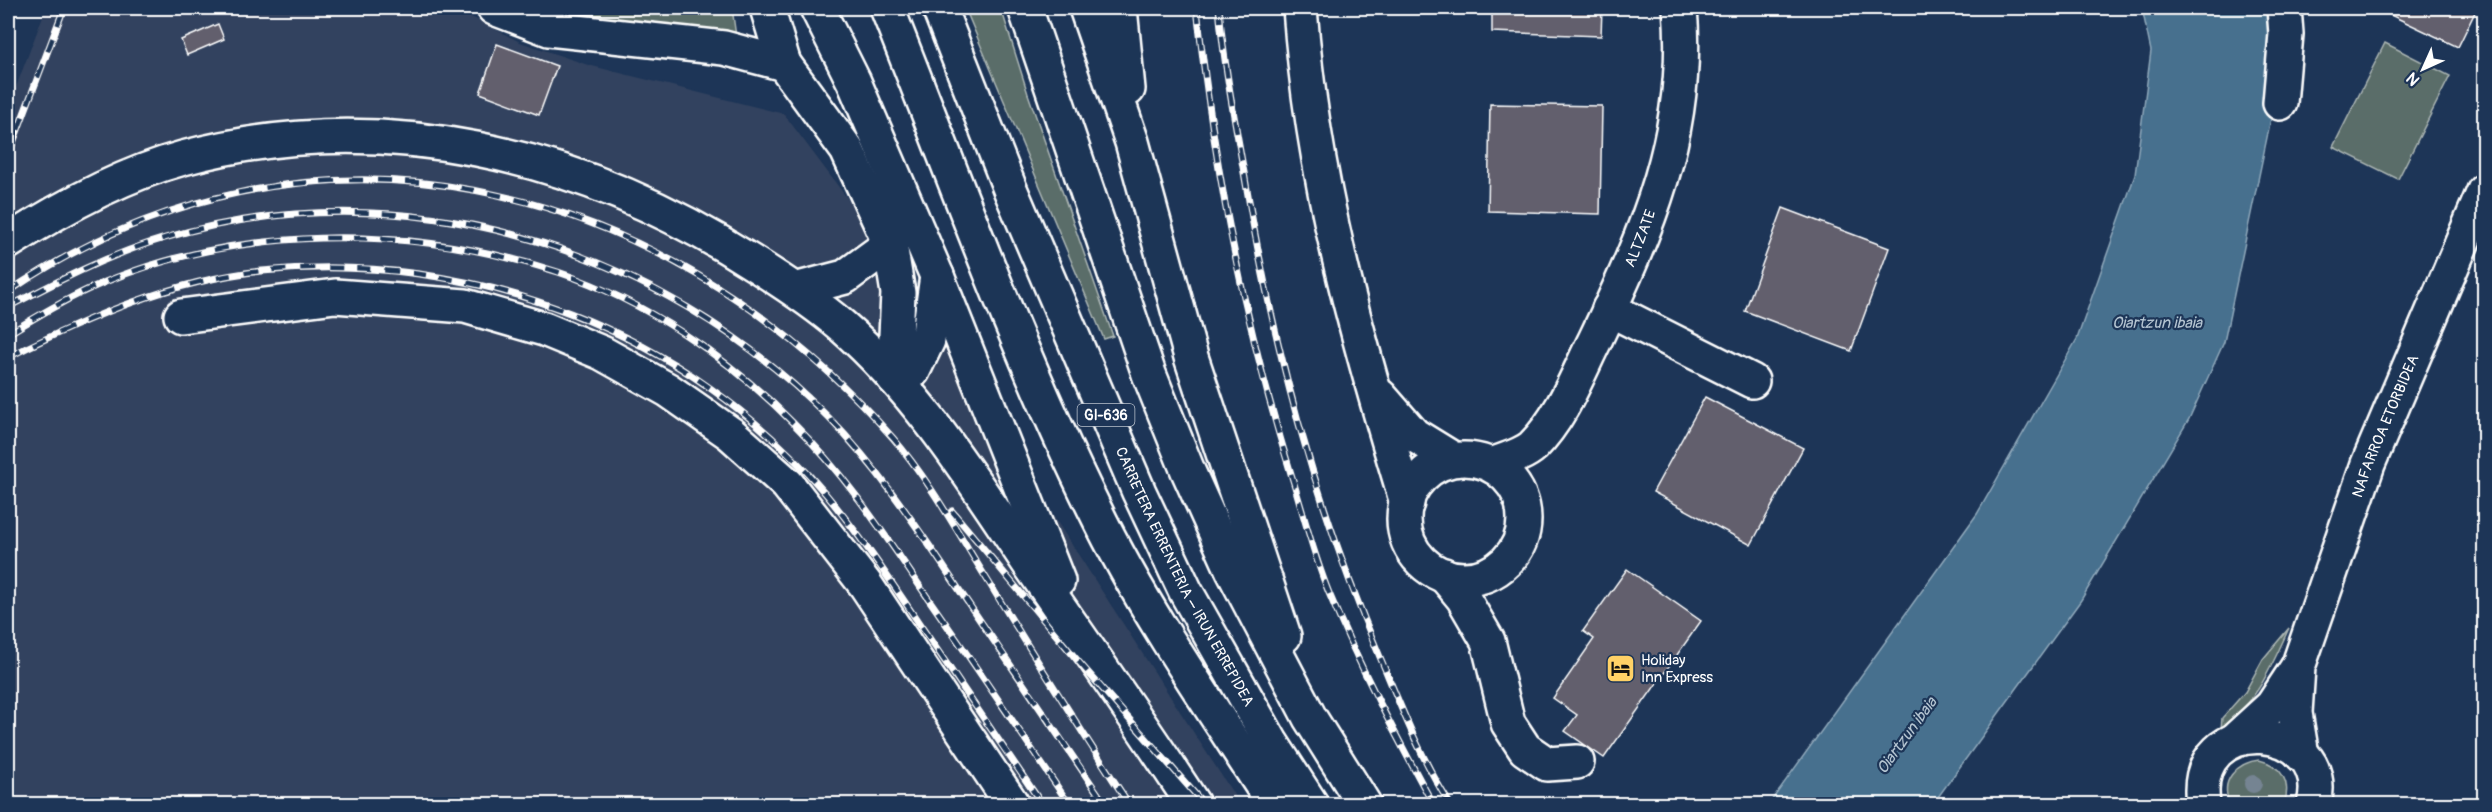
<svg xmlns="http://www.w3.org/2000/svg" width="2492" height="812" font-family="Pangolin,sans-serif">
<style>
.built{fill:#32425e}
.green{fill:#5a6d69;stroke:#acb6b4;stroke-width:1.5}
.water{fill:#466f8e;stroke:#90a9bb;stroke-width:1.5}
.building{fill:#625f6d;stroke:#fff;stroke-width:1.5}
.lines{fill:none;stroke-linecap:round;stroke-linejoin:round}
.minor-casing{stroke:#fff;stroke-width:38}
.major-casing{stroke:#fff;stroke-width:38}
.minor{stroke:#1d3557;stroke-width:33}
.major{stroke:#1d3557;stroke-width:33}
.rail-casing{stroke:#fff;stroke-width:7}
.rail{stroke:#1d3557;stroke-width:4.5;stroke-dasharray:14;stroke-linecap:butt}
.tree{fill:#758492}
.labels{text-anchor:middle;stroke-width:4.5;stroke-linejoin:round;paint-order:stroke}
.shield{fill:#1d3557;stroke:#bbc2cd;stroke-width:1.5}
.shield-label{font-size:14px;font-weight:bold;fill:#fff}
.street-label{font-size:15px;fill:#fff;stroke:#1d3557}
.poi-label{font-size:15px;fill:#fff;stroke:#1d3557;text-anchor:start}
.water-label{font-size:16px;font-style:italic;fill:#b5c5d2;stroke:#1d3557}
</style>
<rect width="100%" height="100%" fill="#1d3557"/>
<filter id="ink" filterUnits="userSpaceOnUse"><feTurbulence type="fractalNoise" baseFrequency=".0167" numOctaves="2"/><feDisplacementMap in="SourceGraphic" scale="12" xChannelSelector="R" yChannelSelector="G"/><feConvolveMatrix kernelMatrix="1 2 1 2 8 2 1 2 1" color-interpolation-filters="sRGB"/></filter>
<g filter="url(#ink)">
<path class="built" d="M46 8H454L520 42 588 65 784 114 847 198 1240 804H8V108Z"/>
<g class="green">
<path d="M550 8H732L738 51 568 13Z"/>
<path d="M965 8H1001L1028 94 1113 336 1104 339Z"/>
<path d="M2385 43 2450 76 2398 179 2333 147Z"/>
<path d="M2289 628C2270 669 2258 701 2221 729L2222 718 2245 692 2263 659Z"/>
<path d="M2259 760C2281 765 2292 782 2284 804H2230C2219 781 2236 763 2259 760Z"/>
</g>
<path class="water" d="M2142 8H2275L2277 90 2224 342 2189 419 2081 600 1933 804H1769L1977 514 2077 339 2135 175 2151 51Z"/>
<g class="building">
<path d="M1492 8H1602L1601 36 1492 32Z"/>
<path d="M2382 8H2477L2458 47 2380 10Z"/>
<path d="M218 24 224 39 187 55 181 40Z"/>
<path d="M497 44 557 66 539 115 480 93Z"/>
<path d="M1490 104 1602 106 1600 214 1488 211Z"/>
<path d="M1783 208 1889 248 1851 351 1745 311Z"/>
<path d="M1705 397 1803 448 1751 545 1653 492Z"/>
<path d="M1627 569 1701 621 1604 758 1565 731 1577 715 1553 698 1594 639 1583 631Z"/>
</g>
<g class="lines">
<defs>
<g id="minor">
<path d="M494 8 549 29 724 48 784 64 847 150 890 244 898 293 894 378 913 371 928 340 937 276"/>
<path d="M767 8 784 64"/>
<path d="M817 8 854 82 937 276 1058 581"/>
<path d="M1300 8C1312 180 1357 338 1407 503"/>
<path d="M2280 103 2286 34 2284 8"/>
<path d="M8 242C61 208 121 175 183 158 381 105 581 153 750 261 782 281 814 302 842 326 918 392 973 480 1028 562 1083 642 1140 722 1193 804"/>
<path d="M795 290 845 277 890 244"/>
<path d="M1609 309 1752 381"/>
<path d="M181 316 335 296 465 306 544 329 602 353 668 390 731 434 787 484 865 584 1012 804"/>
<path d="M1380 396 1414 435 1453 459"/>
<circle cx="1464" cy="519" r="60"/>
<path id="s1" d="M1492 465C1504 460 1523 455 1533 446 1562 417 1577 376 1595 340 1647 231 1691 131 1680 8"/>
<path d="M1444 575 1463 598 1488 641 1508 723 1525 749 1547 764 1577 762"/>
</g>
<g id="major">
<path d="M887 8C954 176 1015 348 1095 510 1145 613 1212 708 1274 804"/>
<path id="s2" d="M939 8 1010 189 1139 492 1186 592 1271 742 1311 804"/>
<path d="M1025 8 1149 374 1188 471 1233 571 1310 718 1364 804"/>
<path d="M1086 8 1132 142 1191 357 1284 636"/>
<path d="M1120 8 1128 89"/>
<path d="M2236 739 2272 706 2297 668"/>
<path id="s3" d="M2302 755 2295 713 2298 667 2368 464 2484 191"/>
<path d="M2203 804C2189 707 2335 721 2314 804"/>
</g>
</defs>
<use href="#minor" class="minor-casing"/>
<use href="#major" class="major-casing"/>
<use href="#minor" class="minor"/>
<use href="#major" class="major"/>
<defs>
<g id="rail">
<path d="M1197 8C1214 167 1244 324 1292 477 1304 516 1314 556 1329 593 1359 666 1396 736 1433 804"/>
<path d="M1219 8C1224 65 1235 122 1245 178 1273 345 1314 501 1380 657 1401 707 1421 759 1450 804"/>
<path d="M8 156 64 8"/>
<path d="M8 292C308 89 662 176 893 438 930 481 958 533 988 581 1034 656 1081 731 1129 804"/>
<path d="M8 307C58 281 110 254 165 238 401 168 659 245 829 418 881 471 921 533 962 594 1010 664 1058 734 1105 804"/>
<path d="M8 334C34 318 61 302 89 289 232 224 410 224 558 272 645 301 728 357 792 422 846 475 887 538 930 601 977 668 1023 736 1069 804"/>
<path d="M8 357C87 318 173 280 262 271 472 250 688 331 825 493 861 536 892 583 923 629 963 687 1002 746 1042 804"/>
<path d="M952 511 1078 661 1204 804"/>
</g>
</defs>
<use href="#rail" class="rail-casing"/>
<use href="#rail" class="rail"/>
</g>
<circle class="tree" cx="2253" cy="784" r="9"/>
</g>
<defs>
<symbol id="hotel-square" viewBox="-11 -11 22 22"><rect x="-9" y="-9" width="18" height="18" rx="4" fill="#ffd166" stroke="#1d3557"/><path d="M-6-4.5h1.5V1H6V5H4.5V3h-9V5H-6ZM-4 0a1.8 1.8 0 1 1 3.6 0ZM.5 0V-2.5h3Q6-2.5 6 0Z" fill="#111"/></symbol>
</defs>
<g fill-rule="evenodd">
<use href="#hotel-square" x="1604" y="652" width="33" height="33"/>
</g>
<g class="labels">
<rect class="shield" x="1077.5" y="404" width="57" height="22" rx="4.5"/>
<g class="shield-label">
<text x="1106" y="420">GI-636</text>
</g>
<g class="street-label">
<text dy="5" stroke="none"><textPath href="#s1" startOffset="280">ALTZATE</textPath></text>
<text dy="5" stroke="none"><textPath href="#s3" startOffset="345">NAFARROA ETORBIDEA</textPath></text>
<text dy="5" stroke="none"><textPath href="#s2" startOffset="620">CARRETERA ERRENTERIA – IRUN ERREPIDEA</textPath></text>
</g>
<g class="poi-label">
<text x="1641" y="665">Holiday<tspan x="1641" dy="17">Inn Express</tspan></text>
</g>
<g class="water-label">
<text x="2157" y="328">Oiartzun ibaia</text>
<text transform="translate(1906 735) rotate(-54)" y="6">Oiartzun ibaia</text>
</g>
</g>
<rect width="2492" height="812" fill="none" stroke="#1d3557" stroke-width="30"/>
<rect x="15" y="15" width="2462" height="782" fill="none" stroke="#fff" stroke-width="2" filter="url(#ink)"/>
<g transform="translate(2423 69) rotate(225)" stroke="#1d3557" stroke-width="4.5" paint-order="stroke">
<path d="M0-4.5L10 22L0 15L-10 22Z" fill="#ffffff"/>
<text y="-9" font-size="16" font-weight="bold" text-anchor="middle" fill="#ffffff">N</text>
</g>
</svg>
